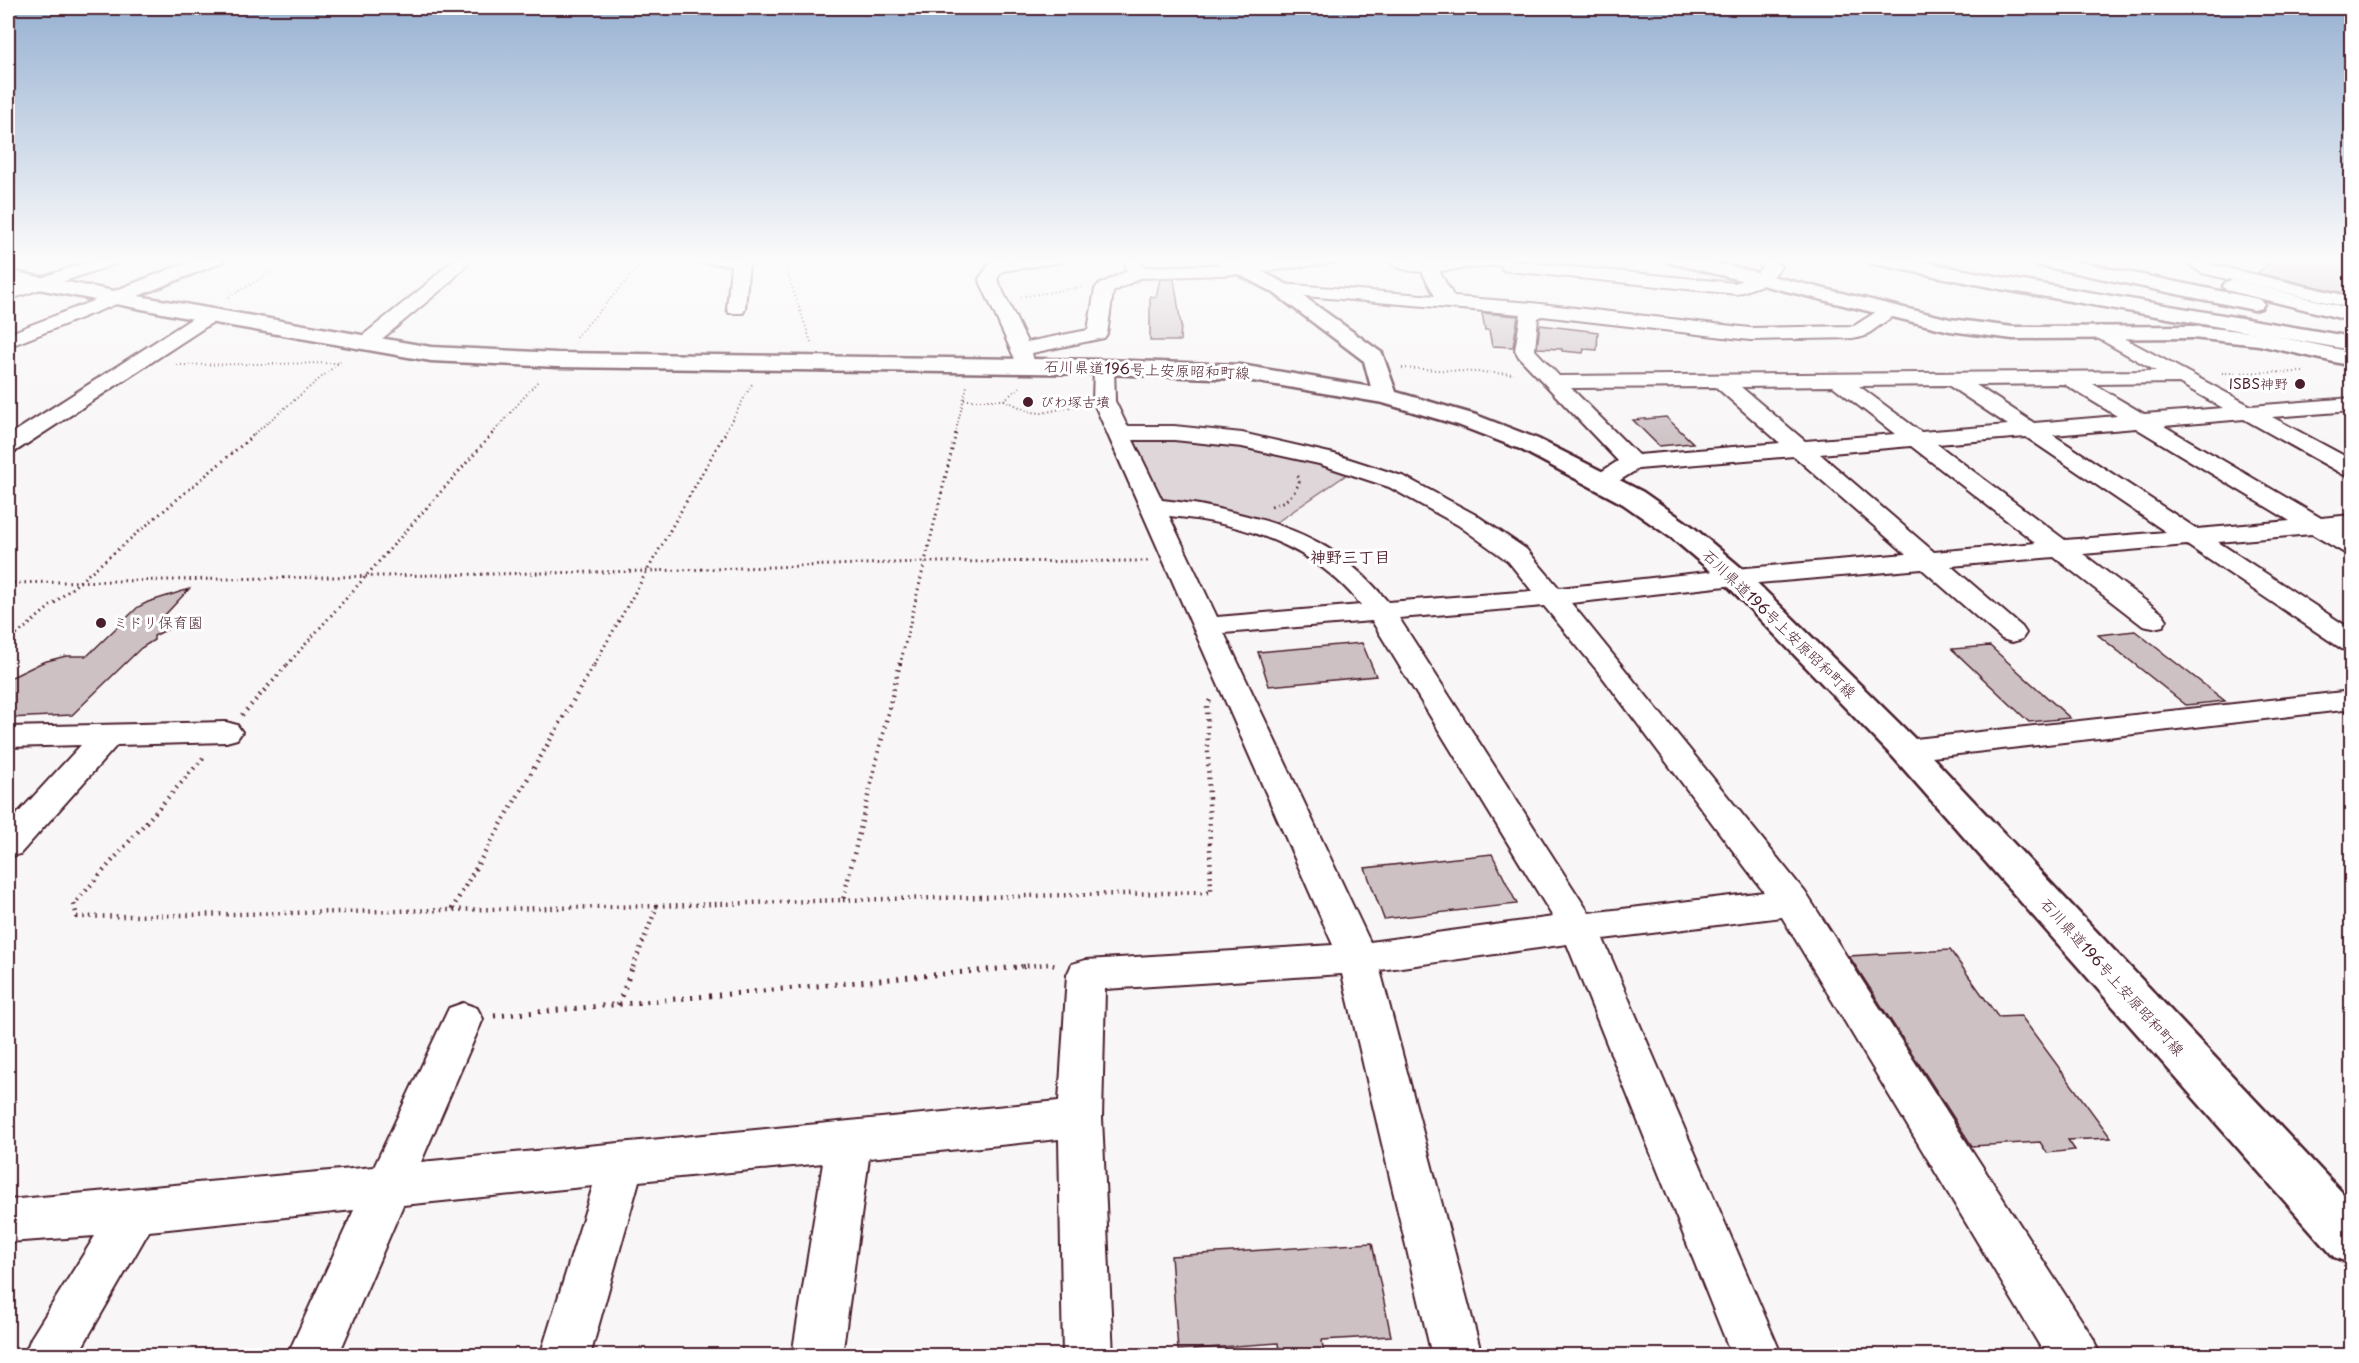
<svg xmlns="http://www.w3.org/2000/svg" width="2359" height="1363" font-family="'Playpen Sans','Klee One',sans-serif">
<style>
.green{fill:#ded6d9;stroke:#947a82;stroke-width:1.5}
.building{fill:#cdc1c4;stroke:#4a1f2b;stroke-width:1.5}
.lines{fill:none;stroke-linecap:round;stroke-linejoin:round}
.street-casing{stroke:#4a1f2b;stroke-width:4}
.secondary-casing{stroke:#4a1f2b;stroke-width:5}
.highway-casing{stroke:#4a1f2b;stroke-width:5}
.path-far3{stroke:#4a1f2b;stroke-width:2;stroke-dasharray:1 3;stroke-linecap:butt}
.path-far2{stroke:#4a1f2b;stroke-width:3;stroke-dasharray:1.5 4;stroke-linecap:butt}
.path-far1{stroke:#4a1f2b;stroke-width:4.5;stroke-dasharray:1.5 5;stroke-linecap:butt}
.path{stroke:#4a1f2b;stroke-width:5;stroke-dasharray:2 7;stroke-linecap:butt}
.street{fill:#fff;fill-rule:evenodd}
.secondary{fill:#fff;fill-rule:evenodd}
.highway{fill:#fff;fill-rule:evenodd}
.poi-dot{fill:#4a1f2b;stroke:#fff;stroke-width:2}
.labels{text-anchor:middle;stroke-width:6;stroke-linejoin:round;paint-order:stroke}
.far-poi-label{font-size:14px;fill:#4a1f2b;stroke:#fff;text-anchor:end}
.street-label{font-size:15px;fill:#4a1f2b;stroke:#fff}
.poi-label{font-size:15px;fill:#4a1f2b;stroke:#fff;text-anchor:start}
.neighbourhood-label{font-size:16px;font-weight:bold;fill:#4a1f2b;stroke:#fff}
</style>
<rect width="100%" height="100%" fill="#f8f6f7"/>
<filter id="ink" filterUnits="userSpaceOnUse"><feTurbulence type="fractalNoise" baseFrequency=".0167" numOctaves="2"/><feDisplacementMap in="SourceGraphic" scale="12" xChannelSelector="R" yChannelSelector="G"/><feConvolveMatrix kernelMatrix="1 2 1 2 8 2 1 2 1" color-interpolation-filters="sRGB"/></filter>
<g filter="url(#ink)">
<path class="green" d="M1140 438C1212 438 1281 452 1349 473L1274 524 1165 500 1159 496 1134 443Z"/>
<g class="building">
<path d="M2276 258H2352V295L2257 273Z"/>
<path d="M1160 279H1174L1181 325 1180 341H1150V296L1156 297Z"/>
<path d="M1482 313 1518 316 1513 347 1492 346 1489 330H1485Z"/>
<path d="M1540 325 1598 332 1597 350 1584 349 1583 353 1562 351V349L1537 348Z"/>
<path d="M1666 417 1693 443 1659 446 1633 420Z"/>
<path d="M189 589 164 616 168 629 154 636V640L141 648 72 715 8 718V679L43 662 66 656H87L138 607 148 602Z"/>
<path d="M2135 631 2225 701 2186 705 2098 635Z"/>
<path d="M1362 643 1376 676 1269 686 1258 652Z"/>
<path d="M1990 646 2070 718 2029 722 1952 649Z"/>
<path d="M1492 854 1517 904 1384 919 1365 868Z"/>
<path d="M1950 950 1998 1017 2021 1016 2111 1138 2068 1140 2075 1150 2047 1153 2040 1142 1972 1146 1849 956Z"/>
<path d="M1372 1243 1391 1336 1322 1340 1324 1356H1280L1278 1343 1178 1350 1171 1256Z"/>
</g>
<g class="lines">
<defs>
<g id="street">
<path d="M99 258H124L121 262 8 300V289Z"/>
<path d="M455 258H473L447 285 371 348H357L354 344 357 340 422 288Z"/>
<path d="M693 258H746L749 261 745 309 743 313H729L727 309 731 265 695 262Z"/>
<path d="M990 258H1008L1009 260 1066 258 1063 262 1057 263 1002 271 997 279 1027 342 1088 330 1095 289 1098 285 1127 271 1123 258H1139L1144 267 1244 264 1293 258H1340L1337 262 1331 263 1244 274 1140 278 1113 292 1107 334 1104 338 1032 353 1035 366 1032 370H1018L1014 357 979 279 992 261Z"/>
<path d="M1387 258H1407L1414 261 1428 262 1473 258H1510L1511 261 1735 283 1755 275 1762 267 1755 258H1772L1781 267 1767 283 1737 294 1509 271 1503 270 1501 265 1439 271 1454 297 1532 303 1750 328 1854 326 1884 307H1898L1900 311 1865 336 1858 338 1750 340 1542 316 1538 318 1535 350 1559 376 2156 371 2094 336 2091 332 2094 328 2101 326 2251 406 2352 398V411L2272 417 2352 460V477L2344 475 2244 419 2164 426 2321 518 2352 515V531H2344L2352 536V555L2343 552 2312 534 2218 542 2352 630V652L2342 649 2187 545 2083 554 2163 614 2167 620 2163 626 2153 628 2143 626 2054 557 1951 566 2022 627 2026 633 2022 639 2012 642 2002 639 1922 569 1735 585 1571 603 1805 892 2093 1338 2100 1356H2046L1782 917 1603 939 1782 1356H1732L1567 944 1380 970 1482 1356H1432L1342 974 1105 989 1102 1118 1113 1356H1063L1059 1139 869 1158 842 1356H792L823 1163 639 1181 590 1356H540L593 1186 403 1205 338 1356H287L354 1210 149 1231 77 1356H24L31 1338 95 1236 8 1242V1200L374 1167 449 1008 463 1003 477 1008 483 1019 421 1162 1059 1101 1067 975 1072 964 1086 960 1333 945 1093 401 1094 367 1097 363H1111L1114 367 1115 401 1127 426H1174L1242 433 1334 454 1405 477 1476 515 1526 549 1559 588 1735 569 1906 554 1794 456 1638 469 1609 487 1601 489 1593 487 1589 482 1593 477 1618 461 1519 357 1515 350 1521 314 1281 294 1275 293 1272 289 1275 285 1281 284 1435 296 1422 272C1409 271 1394 269 1387 258ZM2179 383 2223 408 2144 414 2093 384ZM2064 384 2117 416 2034 423 1976 385ZM1948 385 2008 425 1921 432 1859 386ZM1833 386 1895 434 1805 441 1741 387ZM1716 387 1780 443 1638 455 1571 388ZM2136 428 2290 521 2197 529 2053 435ZM2026 437 2166 532 2065 540 1937 444ZM1133 440H1174L1242 447 1319 464 1389 487 1458 525 1508 561 1532 591 1388 602C1343 548 1298 527 1231 512 1208 506 1185 502 1162 500ZM1911 446 2036 543 1934 552 1820 454ZM1169 516C1241 522 1314 546 1361 605L1217 617ZM1544 606 1601 675 1764 892 1589 913 1399 618ZM1372 621 1553 917 1370 942 1224 633Z"/>
<path d="M2179 258H2200L2214 265 2352 297V308L2202 273Z"/>
<path d="M118 291 124 293 127 297 124 301 8 347V334Z"/>
<path d="M209 310 216 312 218 316 216 320 16 451 8 453V436L202 312Z"/>
<path d="M2352 691V709L1906 760 1895 757 1890 750 1895 743 1906 740Z"/>
<path d="M226 722 237 725 242 732 237 739 226 742 117 745 20 854 8 857V824L81 745 8 747V727Z"/>
</g>
<g id="secondary">
<path d="M199 258H224L222 262 138 296 431 347 557 353 1104 360 1241 365 1371 387 1364 361 1274 293 1215 262 1213 258H1236L1288 285 1382 353 1396 392 1476 415 1538 439 1643 492 1693 527 1745 571 1918 742 2352 1203V1264L2334 1257 1894 758 1725 583 1673 539 1623 504 1520 449 1458 425 1383 403 1241 379 1104 374 557 367 431 361 209 322 8 283V271L114 291Z"/>
<path d="M1665 258H1696L1950 319 2013 327 2192 326 2259 333 2352 352V366L2259 345 2192 338 2013 339 1950 331 1667 262Z"/>
</g>
<g id="highway">
<path d="M1866 258H1902L2000 277 2352 337V350L2000 289 1875 264 1868 262Z"/>
<path d="M2024 258H2059L2254 298 2261 300 2264 304 2261 308 2254 310 2033 264 2026 262Z"/>
<path d="M2233 280 2352 309V321L2226 290 2223 286 2226 282Z"/>
</g>
</defs>
<use href="#street" class="street-casing"/>
<use href="#secondary" class="secondary-casing"/>
<use href="#highway" class="highway-casing"/>
<g class="path-far3">
<path d="M782 258 811 342"/>
<path d="M764 263 784 264"/>
<path d="M229 297 295 258"/>
<path d="M1021 297 1082 287"/>
<path d="M576 337 647 258"/>
<path d="M177 365 338 363"/>
<path d="M1402 368 1514 374"/>
<path d="M2222 373 2304 372"/>
<path d="M964 400H1004L1031 412 1042 413 1080 405"/>
<path d="M1004 400 1020 387"/>
<path d="M254 434 342 360"/>
<path d="M492 434 538 381"/>
<path d="M724 434 752 384"/>
<path d="M955 434 967 386"/>
</g>
<g class="path-far2">
<path d="M1271 506C1287 502 1295 495 1300 479L1296 474"/>
<path d="M8 583 649 571 923 562 1148 561"/>
<path d="M8 642 256 433"/>
<path d="M287 665 493 433"/>
<path d="M594 665 725 433"/>
<path d="M900 665 956 433"/>
</g>
<g class="path-far1">
<path d="M242 715 289 663"/>
<path d="M203 758 74 904 77 917 657 906"/>
<path d="M843 900 1211 892 1207 706 1210 700"/>
<path d="M452 909 595 663"/>
<path d="M633 967 657 906 843 900 900 663"/>
<path d="M1014 967 1048 964 1056 966"/>
</g>
<g class="path">
<path d="M618 1005 633 966"/>
<path d="M494 1016 1030 966"/>
</g>
<use href="#street" class="street"/>
<use href="#secondary" class="secondary"/>
<use href="#highway" class="highway"/>
</g>
</g>
<linearGradient id="sky" x2="0" y2="1"><stop stop-color="#97b1d2"/><stop offset="0.58" stop-color="#fcfbfb"/><stop offset="1" stop-color="#fcfbfb" stop-opacity="0"/></linearGradient>
<rect width="2359" height="448" fill="url(#sky)"/>
<g class="poi-dot">
<circle cx="2300" cy="384" r="6"/>
<circle cx="1028" cy="402" r="6"/>
<circle cx="101" cy="623" r="6"/>
</g>
<g class="labels">
<g class="far-poi-label">
<text x="2288" y="389">ISBS神野</text>
<text x="1040" y="407" text-anchor="start">びわ塚古墳</text>
</g>
<g class="street-label">
<text transform="translate(1147 370) rotate(2)" y="5">石川県道196号上安原昭和町線</text>
<text transform="translate(1779 624) rotate(44)" y="5">石川県道196号上安原昭和町線</text>
<text transform="translate(2112 977) rotate(48)" y="5">石川県道196号上安原昭和町線</text>
</g>
<g class="poi-label">
<text x="113" y="628">ミドリ保育園</text>
</g>
<g class="neighbourhood-label">
<text x="1350" y="563">神野三丁目</text>
</g>
</g>
<rect width="2359" height="1363" fill="none" stroke="#fff" stroke-width="30"/>
<rect x="15" y="15" width="2329" height="1333" fill="none" stroke="#4a1f2b" stroke-width="2" filter="url(#ink)"/>
</svg>
